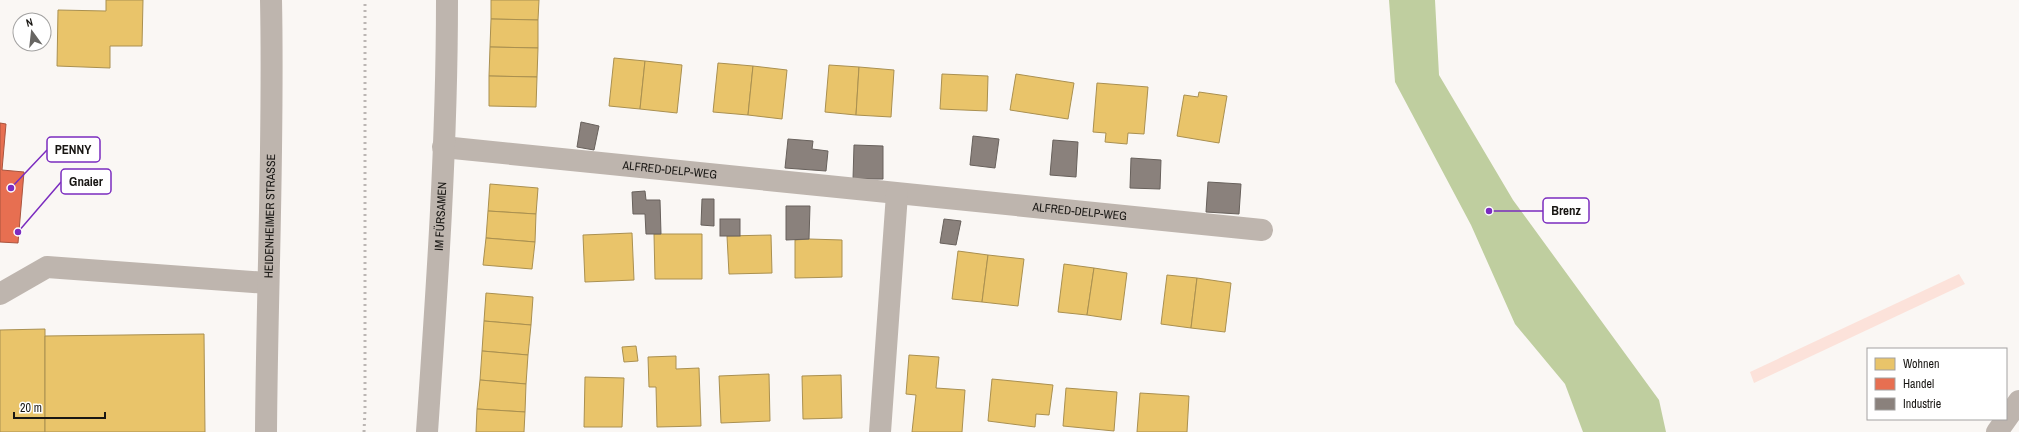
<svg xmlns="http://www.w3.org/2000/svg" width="2019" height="432" font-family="'Archivo Narrow',sans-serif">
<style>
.green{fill:#fce2da}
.water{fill:#bfce9f}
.homes{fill:#e9c46a;stroke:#aa9050}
.shops{fill:#e76f51;stroke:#a9543e}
.industry{fill:#8a817c;stroke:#68615c}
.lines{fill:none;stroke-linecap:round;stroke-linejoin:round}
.minor{stroke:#beb5ae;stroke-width:22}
.rail{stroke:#bbb6b3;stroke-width:3;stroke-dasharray:2 4;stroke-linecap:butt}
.labels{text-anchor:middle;stroke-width:4;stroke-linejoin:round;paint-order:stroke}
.street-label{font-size:12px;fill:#181613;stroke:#fff}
.leader{fill:none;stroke:#7b2cbf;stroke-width:1.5}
.callout-dot{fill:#7b2cbf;stroke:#fff;stroke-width:1.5}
.callout{fill:#fff;stroke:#7b2cbf;stroke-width:1.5}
.callout-label{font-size:13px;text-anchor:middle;font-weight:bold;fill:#181613}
</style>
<rect width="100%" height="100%" fill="#faf7f4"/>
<path class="green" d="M1959 274 1965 284 1754 383 1750 372Z"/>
<path class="water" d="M1389 0H1435L1439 75 1513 200 1659 400 1666 432H1583L1565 384 1515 324 1471 225 1395 82Z"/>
<g class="homes">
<path d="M106 0H143L142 46H110V68L57 66 58 10 106 11Z"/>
<path d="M491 0H539L538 20 491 19Z"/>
<path d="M491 19 538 20V48L490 47Z"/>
<path d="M490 47 538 48 537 77 489 76Z"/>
<path d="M614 58 645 61 640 109 609 106Z"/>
<path d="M645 61 682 65 677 113 640 109Z"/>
<path d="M718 63 753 66 748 115 713 112Z"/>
<path d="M829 65 859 67 856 115 825 112Z"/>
<path d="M753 66 787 70 782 119 748 115Z"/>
<path d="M859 67 894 70 891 117 856 115Z"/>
<path d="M942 74 988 76 987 111 940 109Z"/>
<path d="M1016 74 1074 83 1068 119 1010 110Z"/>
<path d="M489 76 537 77 536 107 489 106Z"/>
<path d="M1097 83 1148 87 1144 134 1128 133 1127 144 1105 142 1106 133 1093 132Z"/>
<path d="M1199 92 1227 96 1219 143 1177 136 1184 95 1198 97Z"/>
<path d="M490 184 538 188 536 214 488 211Z"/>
<path d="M488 211 536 214 535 242 486 238Z"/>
<path d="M632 233 634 280 585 282 583 235Z"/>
<path d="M654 234H702V279H655Z"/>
<path d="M771 235 772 273 729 274 727 236Z"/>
<path d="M486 238 535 242 532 269 483 265Z"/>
<path d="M809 239 842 240V277L795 278V240Z"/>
<path d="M958 251 988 255 982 302 952 299Z"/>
<path d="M988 255 1024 259 1018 306 982 302Z"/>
<path d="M1064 264 1094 268 1087 315 1058 312Z"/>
<path d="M1094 268 1127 273 1121 320 1087 315Z"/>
<path d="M1167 275 1197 278 1191 328 1161 324Z"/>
<path d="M1197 278 1231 283 1225 332 1191 328Z"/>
<path d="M486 293 533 297 531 325 484 321Z"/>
<path d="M484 321 531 325 528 355 482 351Z"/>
<path d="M45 329V432H0V330Z"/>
<path d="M204 334 205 432H45V336Z"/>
<path d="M636 346 638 361 624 362 622 347Z"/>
<path d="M482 351 528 355 526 384 480 380Z"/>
<path d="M909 355 939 357 936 388 965 390 962 432H912L916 395 906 394Z"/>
<path d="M676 356V369L699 368 701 426 657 427 656 387H649L648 357Z"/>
<path d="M769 374 770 421 721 423 719 376Z"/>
<path d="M841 375 842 418 803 419 802 376Z"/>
<path d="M585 377 624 378 622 427H584Z"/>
<path d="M992 379 1053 385 1049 415 1036 414 1035 427 988 421Z"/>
<path d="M480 380 526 384 525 412 477 409Z"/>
<path d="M1066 388 1117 392 1114 431 1063 426Z"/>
<path d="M1140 393 1189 396 1187 432H1137Z"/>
<path d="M477 409 525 412 524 432H476Z"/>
</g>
<path class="shops" d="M0 123 6 124 2 170 24 172 18 243 0 242Z"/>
<g class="industry">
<path d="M581 122 599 126 594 150 577 147Z"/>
<path d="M973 136 999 139 995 168 970 165Z"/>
<path d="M788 139 813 141 812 149 828 151 826 171 785 168Z"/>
<path d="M1053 140 1078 142 1076 177 1050 175Z"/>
<path d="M854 145 883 146V179H853Z"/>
<path d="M1131 158 1161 160 1160 189 1130 188Z"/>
<path d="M1208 182 1241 184 1239 214 1206 212Z"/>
<path d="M645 191 646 200H660L661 234H646L645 214H633L632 192Z"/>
<path d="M702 199H714V226L701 225Z"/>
<path d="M786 206H810L809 239 786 240Z"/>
<rect x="720" y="219" width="20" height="17"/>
<path d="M944 219 961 221 956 245 940 243Z"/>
</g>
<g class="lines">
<g class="minor">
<path id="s1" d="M443 147 1262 230"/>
<path d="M0 294 47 267 267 283"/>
<path id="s2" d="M266 432C267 288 274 144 271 0"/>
<path id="s3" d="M427 432C437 288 447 144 447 0"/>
<path d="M880 432 897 194"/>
<path d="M1997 432 2019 401"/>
</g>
<path class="rail" d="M364 432 365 410V0"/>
</g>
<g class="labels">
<g class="street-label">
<text dy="4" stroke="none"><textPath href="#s1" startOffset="228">ALFRED-DELP-WEG</textPath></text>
<text dy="4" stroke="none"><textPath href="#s1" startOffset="640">ALFRED-DELP-WEG</textPath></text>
<text dy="4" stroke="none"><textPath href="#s2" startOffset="216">HEIDENHEIMER STRASSE</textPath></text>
<text dy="4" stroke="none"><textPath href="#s3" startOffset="216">IM FÜRSAMEN</textPath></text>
</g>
</g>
<path class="leader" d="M11 188L47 150M18 232L61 182M1489 211L1543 211"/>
<g class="callout-dot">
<circle cx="11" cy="188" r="4"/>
<circle cx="18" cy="232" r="4"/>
<circle cx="1489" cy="211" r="4"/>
</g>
<g class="callout">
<rect x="47" y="137" width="53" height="25" rx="4"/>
<rect x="61" y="169" width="50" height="25" rx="4"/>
<rect x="1543" y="198" width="46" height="25" rx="4"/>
</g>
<g class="callout-label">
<text x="73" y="154">PENNY</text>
<text x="86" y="186">Gnaier</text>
<text x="1566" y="215">Brenz</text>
</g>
<rect x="1867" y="348" width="140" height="72" fill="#ffffff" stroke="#a3a2a1"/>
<rect x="1875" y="358" width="20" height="12" fill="#e9c46a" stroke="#a3a2a1"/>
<text x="1903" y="368" font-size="12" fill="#181613">Wohnen</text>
<rect x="1875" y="378" width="20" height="12" fill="#e76f51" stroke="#a3a2a1"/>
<text x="1903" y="388" font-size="12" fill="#181613">Handel</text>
<rect x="1875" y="398" width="20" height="12" fill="#8a817c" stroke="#a3a2a1"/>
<text x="1903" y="408" font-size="12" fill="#181613">Industrie</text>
<g transform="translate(32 32) rotate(345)"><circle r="19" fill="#ffffff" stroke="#a3a2a1"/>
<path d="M0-3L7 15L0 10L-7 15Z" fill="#676562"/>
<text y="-6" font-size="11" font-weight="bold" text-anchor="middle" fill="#181613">N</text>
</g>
<path d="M14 412v6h91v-6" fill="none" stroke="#181613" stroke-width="2"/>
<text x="20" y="412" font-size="12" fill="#181613" stroke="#ffffff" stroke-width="3" paint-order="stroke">20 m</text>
</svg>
